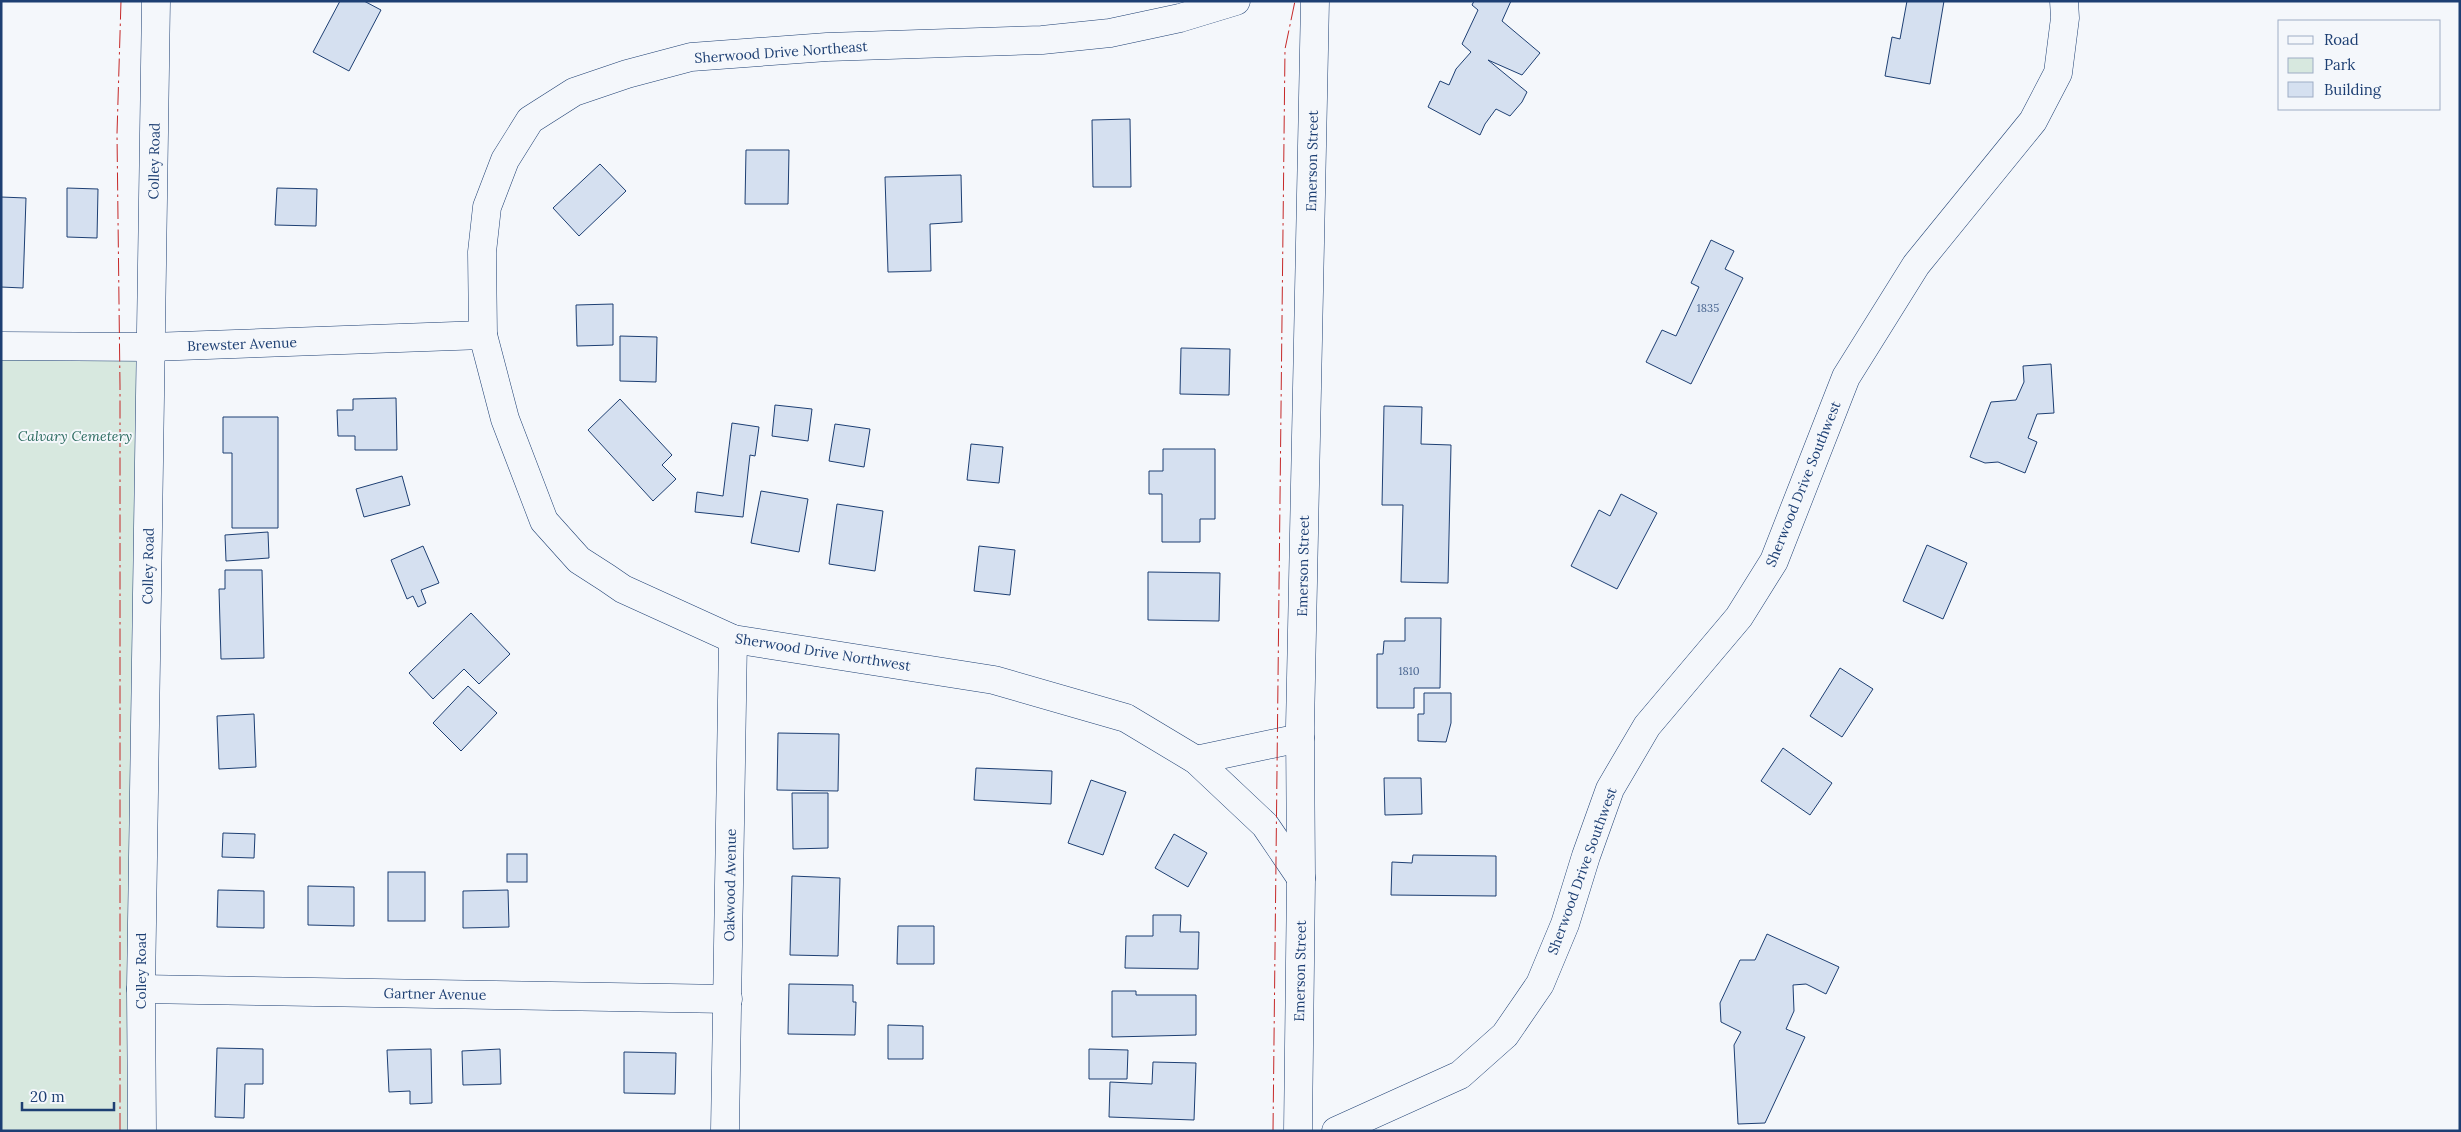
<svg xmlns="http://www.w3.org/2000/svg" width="2461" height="1132" font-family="Lora,serif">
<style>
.green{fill:#d7e8df;stroke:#687fa3}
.building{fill:#d5e0f0;stroke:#1d3f73}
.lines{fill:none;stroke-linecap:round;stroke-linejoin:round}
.minor-casing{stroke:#1d3f73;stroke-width:29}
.tertiary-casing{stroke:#1d3f73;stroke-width:29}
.minor{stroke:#f4f7fb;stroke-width:28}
.tertiary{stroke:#f4f7fb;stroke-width:28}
.power{stroke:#c62828;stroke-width:1;stroke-dasharray:18 4 2.5 4;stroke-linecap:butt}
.labels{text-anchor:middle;stroke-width:4;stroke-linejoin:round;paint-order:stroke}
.number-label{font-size:11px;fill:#4b6792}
.street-label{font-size:14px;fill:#1d3f73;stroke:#f4f7fb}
.park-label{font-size:14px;font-style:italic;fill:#2c6c60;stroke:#f4f7fb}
</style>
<rect width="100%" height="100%" fill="#f4f7fb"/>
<path class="green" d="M1 346 151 347 142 1131H1Z"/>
<g class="building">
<path d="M340 1H364L381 10 349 71 313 52Z"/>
<path d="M1474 1H1511L1502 21 1540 53 1522 75 1488 60 1527 92 1522 102 1510 116 1496 109 1485 124 1480 135 1428 107 1440 81 1449 85 1456 69 1471 52 1462 44 1478 10 1472 5Z"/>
<path d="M1907 1H1944L1930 84 1885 76 1892 37 1900 39Z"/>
<path d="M1130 119 1131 187H1093L1092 120Z"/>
<path d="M746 150H789L788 204H745Z"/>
<path d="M600 164 626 191 579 236 553 208Z"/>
<path d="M961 175 962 222 930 224 931 271 888 272 885 177Z"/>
<path d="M67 188 98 189 97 238 67 237Z"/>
<path d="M277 188 317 189 316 226 275 225Z"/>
<path d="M1 197 26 198 23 288 1 287Z"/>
<path d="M1711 240 1734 251 1725 269 1743 278 1691 384 1646 362 1662 330 1676 336 1699 287 1691 283Z"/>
<path d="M613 304V345L577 346 576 305Z"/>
<path d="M620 336 657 337 656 382 620 381Z"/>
<path d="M1181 348 1230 349 1229 395 1180 394Z"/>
<path d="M2051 364 2054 413 2037 414 2028 438 2037 442 2025 473 1998 462 1985 463 1970 457 1991 402 2016 400 2024 382 2023 366Z"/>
<path d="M396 398 397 450H355V436H338L337 410H353V399Z"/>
<path d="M620 399 672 455 662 465 676 479 653 501 588 430Z"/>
<path d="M775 405 812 409 808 441 772 436Z"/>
<path d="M1384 406 1422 407 1421 444 1451 445 1448 583 1401 582 1403 505H1382Z"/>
<path d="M223 417H278V528H232V453H223Z"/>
<path d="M732 423 759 427 755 456 750 455 743 517 695 512 697 492 723 496Z"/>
<path d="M835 424 870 429 864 467 829 461Z"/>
<path d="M971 444 1003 447 999 483 967 480Z"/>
<path d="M1163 449H1215V519H1200V542H1162V494H1149V471H1163Z"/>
<path d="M402 476 410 505 364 517 356 489Z"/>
<path d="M761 491 808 499 799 552 751 543Z"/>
<path d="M1621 494 1657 513 1617 589 1571 566 1599 510 1610 516Z"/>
<path d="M837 504 883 511 875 571 829 564Z"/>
<path d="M268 532 269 558 226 561 225 535Z"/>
<path d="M1927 545 1967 563 1943 619 1903 601Z"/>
<path d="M423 546 439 583 421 590 426 603 418 607 413 596 407 599 391 560Z"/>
<path d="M979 546 1015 550 1010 595 974 591Z"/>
<path d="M225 570H262L264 658 221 659 219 589H225Z"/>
<path d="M1148 572 1220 573 1219 621 1148 620Z"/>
<path d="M471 613 510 654 479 684 464 669 433 699 409 673Z"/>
<path d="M1405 618H1441L1440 688H1414V708H1377V654H1383L1384 641H1405Z"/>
<path d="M1840 668 1873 689 1842 737 1810 716Z"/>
<path d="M468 686 497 713 461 751 433 723Z"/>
<path d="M1424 693H1451V723L1446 742 1418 741V714H1424Z"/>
<path d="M254 714 256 767 219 769 217 716Z"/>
<path d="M778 733 839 734 838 791 777 790Z"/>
<path d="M1783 748 1832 783 1810 815 1761 781Z"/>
<path d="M976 768 1052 771 1051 804 974 800Z"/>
<path d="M1384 778H1421L1422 814 1385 815Z"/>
<path d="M1091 780 1126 792 1103 855 1068 843Z"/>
<path d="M792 793H828V848L793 849Z"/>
<path d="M223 833 255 834 254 858 222 857Z"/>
<path d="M1174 834 1207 853 1188 887 1155 868Z"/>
<rect x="507" y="854" width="20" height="28"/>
<path d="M1413 855 1496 856V896L1391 895 1392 862 1412 863Z"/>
<rect x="388" y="872" width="37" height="49"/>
<path d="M792 876 840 878 838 956 790 955Z"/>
<path d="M308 886 354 887V926L308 925Z"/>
<path d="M218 890 264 891V928L217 927Z"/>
<path d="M508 890 509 927 463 928V891Z"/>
<path d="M1153 915H1181L1180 932H1199L1198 969 1125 968 1126 936H1153Z"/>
<path d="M898 926H934V964H897Z"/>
<path d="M1767 934 1839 967 1826 994 1806 984 1793 985 1794 1011 1786 1029 1805 1037 1765 1123 1738 1124 1734 1045 1741 1032 1721 1022 1720 1003 1740 960H1755Z"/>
<path d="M789 984 853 985V1002H856L855 1035 788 1034Z"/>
<path d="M1112 991H1136V995H1196V1035L1112 1037Z"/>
<path d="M888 1025 923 1026V1059H888Z"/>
<path d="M217 1048 263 1049V1084H245L244 1118 215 1117Z"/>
<path d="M431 1049 432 1103 410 1104V1091L389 1092 387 1050Z"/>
<path d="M500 1049 501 1084 463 1085 462 1051Z"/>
<path d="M1089 1049 1128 1050 1127 1079H1089Z"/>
<path d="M624 1052 676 1053 675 1094 624 1093Z"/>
<path d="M1153 1062 1196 1063 1194 1120 1109 1117 1110 1082 1152 1084Z"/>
</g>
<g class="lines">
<defs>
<g id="minor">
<path d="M1236 1 1180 18 1110 33 1042 40 827 47 691 57 627 74 574 92 530 120 505 160 487 207 482 252 483 335 505 419 544 521 579 560 607 578 623 589 733 639 994 680 1126 718 1196 760 1265 825 1301 878"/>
<path d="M1 346 151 347 483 335"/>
<path d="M1196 760 1300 738"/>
<path d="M141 989 728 999"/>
<path d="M725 1131 733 639"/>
<path d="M1298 1131 1301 878 1300 727 1315 1"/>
<path d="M1336 1131 1460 1075 1505 1035 1540 984 1565 924 1586 856 1610 789 1647 726 1739 617 1774 561 1846 377 1916 265 2033 121 2058 73 2065 18 2064 1"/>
</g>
<path id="tertiary" d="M142 1131 141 989 156 1"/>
</defs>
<use href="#minor" class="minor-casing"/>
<use href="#tertiary" class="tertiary-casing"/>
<use href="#minor" class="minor"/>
<use href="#tertiary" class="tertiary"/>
<g class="power">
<path d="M120 1131V386L117 134 121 1"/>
<path d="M1273 1131 1285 49 1295 1"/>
</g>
</g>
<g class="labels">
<g class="number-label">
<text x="1708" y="312">1835</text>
<text x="1409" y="675">1810</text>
</g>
<g class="street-label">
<text transform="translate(781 52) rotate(-4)" y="5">Sherwood Drive Northeast</text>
<text transform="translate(154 161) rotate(-89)" y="5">Colley Road</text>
<text transform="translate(1312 161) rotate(-89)" y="5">Emerson Street</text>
<text transform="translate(242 344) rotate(-2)" y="5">Brewster Avenue</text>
<text transform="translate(1803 484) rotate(-68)" y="5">Sherwood Drive Southwest</text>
<text transform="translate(148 566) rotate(-89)" y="5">Colley Road</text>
<text transform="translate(1303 566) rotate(-89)" y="5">Emerson Street</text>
<text transform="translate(823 652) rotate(9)" y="5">Sherwood Drive Northwest</text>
<text transform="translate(1582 871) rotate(-70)" y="5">Sherwood Drive Southwest</text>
<text transform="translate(730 885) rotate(-89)" y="5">Oakwood Avenue</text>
<text transform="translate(141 971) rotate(-90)" y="5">Colley Road</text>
<text transform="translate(1300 971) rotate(-89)" y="5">Emerson Street</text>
<text transform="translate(435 994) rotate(1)" y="5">Gartner Avenue</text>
</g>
<g class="park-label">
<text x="75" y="441">Calvary Cemetery</text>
</g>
</g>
<rect width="2461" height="1132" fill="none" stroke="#1d3f73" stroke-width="5"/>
<rect x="2278" y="20" width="162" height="90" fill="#f4f7fb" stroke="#9eadc5"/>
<rect x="2288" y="36" width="25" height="8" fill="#f4f7fb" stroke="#9eadc5"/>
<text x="2324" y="45" font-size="15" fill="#1d3f73">Road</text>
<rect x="2288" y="58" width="25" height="15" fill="#d7e8df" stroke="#9eadc5"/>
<text x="2324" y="70" font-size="15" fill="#1d3f73">Park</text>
<rect x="2288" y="82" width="25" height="15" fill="#d5e0f0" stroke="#9eadc5"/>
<text x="2324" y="95" font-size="15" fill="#1d3f73">Building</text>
<path d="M22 1102v8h92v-8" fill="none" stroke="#1d3f73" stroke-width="2.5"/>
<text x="30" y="1102" font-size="15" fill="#1d3f73" stroke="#f4f7fb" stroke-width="4" paint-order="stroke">20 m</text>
</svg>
